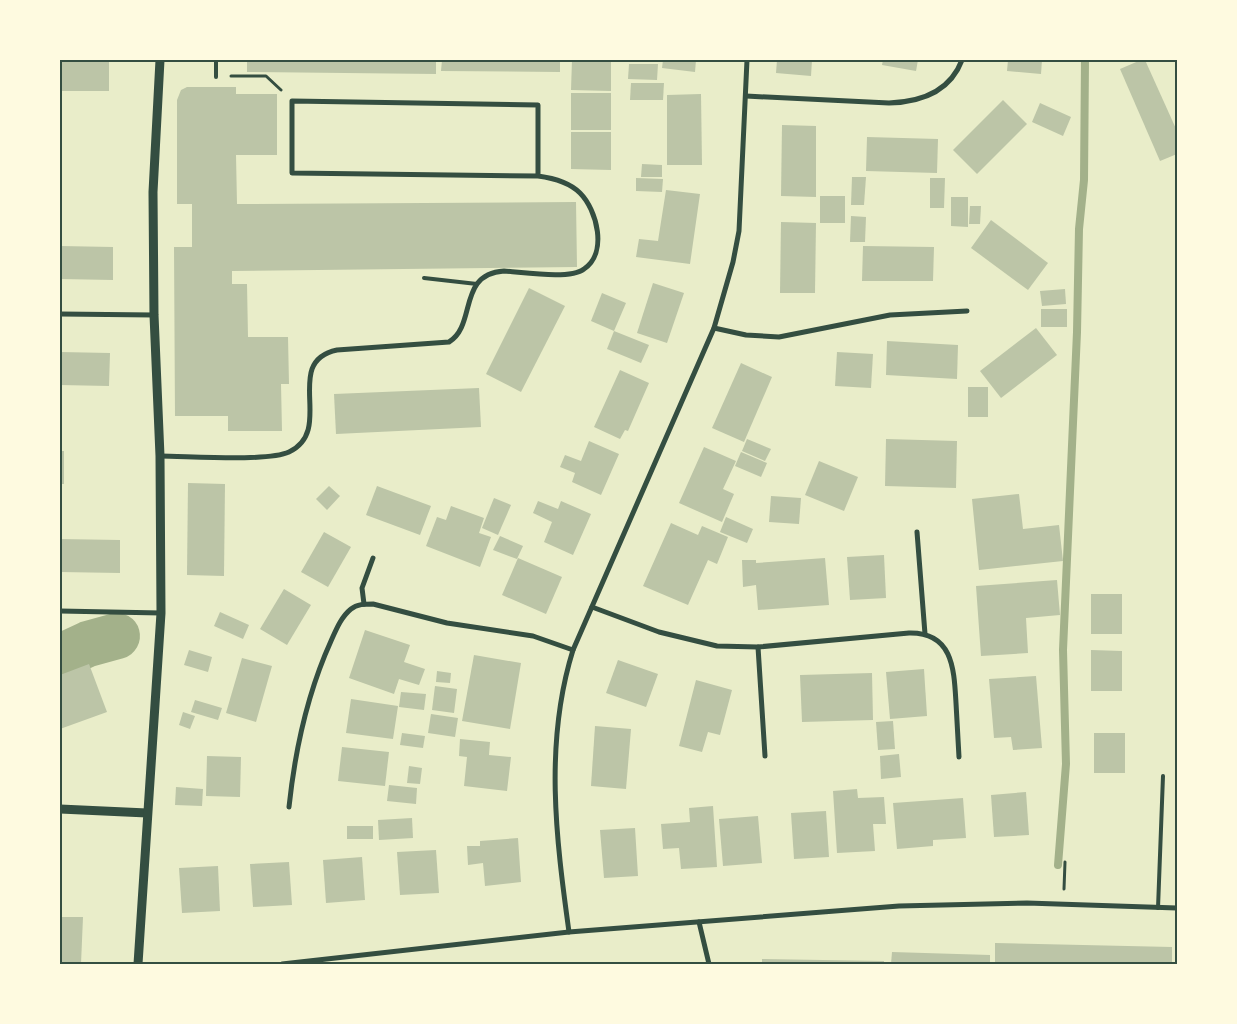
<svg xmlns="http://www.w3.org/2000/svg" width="1237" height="1024" font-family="'PT Serif',serif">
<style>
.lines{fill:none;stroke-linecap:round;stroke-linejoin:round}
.stream{stroke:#a3b18a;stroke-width:8}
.river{stroke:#a3b18a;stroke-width:46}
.building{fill:#bcc5a7}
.path{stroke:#344e41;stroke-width:3}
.service{stroke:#344e41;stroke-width:4}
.minor{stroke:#344e41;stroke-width:5}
.tertiary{stroke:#344e41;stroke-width:9}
.neatline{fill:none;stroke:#344e41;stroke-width:2}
</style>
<rect width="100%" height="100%" fill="#e9edc9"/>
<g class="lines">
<path class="stream" d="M1058 865 1066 764 1063 650 1077 332 1079 229 1084 180 1085 60"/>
<path class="river" d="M60 657 88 644 117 636"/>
</g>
<g class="building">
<rect x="60" y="60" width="49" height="31"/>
<path d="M247 60H436V74L247 72Z"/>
<path d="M442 60H560V72L441 71Z"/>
<path d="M572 60H611V91L571 90Z"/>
<path d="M663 60H696L695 72 662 68Z"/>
<path d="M777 60H812L811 76 776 73Z"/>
<path d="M883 60H918L916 71 882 65Z"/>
<path d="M1008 60H1042L1041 74 1007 71Z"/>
<path d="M1141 60H1145L1177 131V154L1160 161 1120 69Z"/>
<path d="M629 64H658L657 80 628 79Z"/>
<path d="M631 83H664L663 100H630Z"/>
<path d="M187 87H236V94H277V155H236L237 204 576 202 577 267 232 271V284H247L248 337H288L289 384H281L282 431H228V416H175L174 247H192V204H177V100L181 90Z"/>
<rect x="571" y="93" width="40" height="37"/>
<path d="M701 94 702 165H667V95Z"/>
<path d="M1003 100 1027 124 977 174 953 150Z"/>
<path d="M1040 103 1071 117 1063 136 1032 122Z"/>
<path d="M782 125 816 126V197L781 196Z"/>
<path d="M571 132H611V170L571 169Z"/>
<path d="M867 137 938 139 937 173 866 171Z"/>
<path d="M642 164 662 165V177H641Z"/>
<path d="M852 177H866L864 205H851Z"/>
<path d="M636 178 663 179 662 192 636 191Z"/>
<path d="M930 178H945L944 208H930Z"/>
<path d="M666 190 700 194 690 264 636 257 639 239 658 241Z"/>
<rect x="820" y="196" width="25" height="27"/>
<path d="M951 197H968V227L951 226Z"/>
<path d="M970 206H981L980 224H969Z"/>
<path d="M851 216 866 217 865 242H850Z"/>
<path d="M991 220 1048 263 1028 290 971 248Z"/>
<path d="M781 222 816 223 815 293H780Z"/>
<path d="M60 246 113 247V280L60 279Z"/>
<path d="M863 246 934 247 933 281H862Z"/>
<path d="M653 283 684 293 667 343 637 333Z"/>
<path d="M529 288 565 306 521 392 486 374Z"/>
<path d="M1065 289 1066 304 1042 306 1040 291Z"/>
<path d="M602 293 626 303 614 331 591 321Z"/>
<rect x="1041" y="309" width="26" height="18"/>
<path d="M1036 328 1057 355 1001 398 980 371Z"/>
<path d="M614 331 649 345 641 363 607 349Z"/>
<path d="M887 341 958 345 957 379 886 375Z"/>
<path d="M60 352 110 353 109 386 60 385Z"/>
<path d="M837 352 873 354 871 388 835 386Z"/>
<path d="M741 363 772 377 744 442 712 428Z"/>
<path d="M620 370 649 383 628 431 625 430 620 439 594 427Z"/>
<rect x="968" y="387" width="20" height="30"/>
<path d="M479 388 481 427 336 434 334 394Z"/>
<path d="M747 439 771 449 765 461 742 451Z"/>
<path d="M886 439 957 441 956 488 885 486Z"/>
<path d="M589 441 619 454 601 495 572 482 575 473 560 467 565 455 581 461Z"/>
<path d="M704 447 736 461 723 489 734 494 722 522 679 503Z"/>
<rect x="60" y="451" width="4" height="33"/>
<path d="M741 452 767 463 761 477 735 466Z"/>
<path d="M819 461 858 477 844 511 805 495Z"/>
<path d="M188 483 225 484 224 576 187 575Z"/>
<path d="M329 486 340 496 327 510 316 499Z"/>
<path d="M377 486 431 506 420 535 366 515Z"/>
<path d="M1019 494 1023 529 1059 525 1063 561 979 570 972 499Z"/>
<path d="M771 496 801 498 799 524 769 522Z"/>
<path d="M494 498 511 505 498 535 482 528Z"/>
<path d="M538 501 558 509 561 501 591 514 573 555 544 542 552 522 533 513Z"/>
<path d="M451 506 484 518 479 533 491 537 480 567 426 546 437 517 446 520Z"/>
<path d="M726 517 753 529 747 543 720 532Z"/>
<path d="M671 523 698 535 702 526 728 537 717 564 708 560 688 605 643 586Z"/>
<path d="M324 532 351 547 328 587 301 572Z"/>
<path d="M500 536 523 546 517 559 493 550Z"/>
<path d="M60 539 120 540V573L60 572Z"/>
<path d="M884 555 886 598 850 600 847 557Z"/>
<path d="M518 558 562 577 546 614 502 595Z"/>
<path d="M825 558 829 605 758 610 756 585 743 587 742 560H756V563Z"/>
<path d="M1057 580 1060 615 1026 618 1028 653 981 656 976 586Z"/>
<path d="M284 589 311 605 287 645 260 629Z"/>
<rect x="1091" y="594" width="31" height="40"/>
<path d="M220 612 249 625 243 639 214 626Z"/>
<path d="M365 630 410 645 404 662 425 669 419 685 399 679 394 694 349 678Z"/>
<path d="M189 650 212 657 208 672 184 665Z"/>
<path d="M1091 650 1122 651V691H1091Z"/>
<path d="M474 655 521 663 510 729 462 721Z"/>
<path d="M242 658 272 666 256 722 226 713Z"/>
<path d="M618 660 658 674 646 707 606 693Z"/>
<path d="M89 664 107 712 60 729V675Z"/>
<path d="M924 669 927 716 890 719 886 672Z"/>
<path d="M437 671 451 673 450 683 436 682Z"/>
<path d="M872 673 873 720 802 722 800 675Z"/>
<path d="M1036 676 1042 748 1013 750 1011 737 994 738 989 679Z"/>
<path d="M696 680 732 690 720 735 708 732 702 752 679 746Z"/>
<path d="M435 686 457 689 454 713 432 710Z"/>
<path d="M401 692 426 694 424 710 399 707Z"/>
<path d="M351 699 398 706 393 739 346 733Z"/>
<path d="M195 700 222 708 218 720 191 712Z"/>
<path d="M183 712 195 716 190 729 179 725Z"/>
<path d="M431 714 458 718 455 737 428 733Z"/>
<path d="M893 721 895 749 878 750 876 722Z"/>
<path d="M595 726 631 729 626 789 591 786Z"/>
<path d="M402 733 425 736 423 748 400 745Z"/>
<rect x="1094" y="733" width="31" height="40"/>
<path d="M460 739 490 742 489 755 511 757 507 791 464 786 467 757 459 756Z"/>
<path d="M342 747 389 752 385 786 338 781Z"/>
<path d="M899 754 901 777 881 779 880 756Z"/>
<path d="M207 756 241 757 240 797 206 796Z"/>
<path d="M409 766 422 768 420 784 407 783Z"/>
<path d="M389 785 417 788 416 804 387 801Z"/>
<path d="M176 787 203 789 202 806 175 805Z"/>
<path d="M857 789 858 798 884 797 886 824H873L875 851 837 853 833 791Z"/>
<path d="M1026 792 1029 835 994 837 991 795Z"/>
<path d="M963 798 966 838 933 840V846L897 849 893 803Z"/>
<path d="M713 806 717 867 681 869 679 848 663 849 661 824 690 822 689 808Z"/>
<path d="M826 811 829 857 794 859 791 813Z"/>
<path d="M758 816 762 863 723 866 719 819Z"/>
<path d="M412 818 413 838 379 840 378 820Z"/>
<rect x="347" y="826" width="26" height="13"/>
<path d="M635 828 638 876 604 878 600 830Z"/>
<path d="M518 838 521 882 485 886 483 863 468 865 467 846H480V841Z"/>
<path d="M436 850 439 893 400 895 397 852Z"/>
<path d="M362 857 365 900 326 903 323 860Z"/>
<path d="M289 862 292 905 253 907 250 864Z"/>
<path d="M218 866 220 911 182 913 179 868Z"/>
<path d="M60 917H83L81 964H60Z"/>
<path d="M995 943 1172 947V964H995Z"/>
<path d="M892 952 990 955V964H891Z"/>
<path d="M762 959 884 961V964H762Z"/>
</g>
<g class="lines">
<g class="path">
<path d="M231 76H266L281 90"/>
<path d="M1064 889 1065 862"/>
</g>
<g class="service">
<path d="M216 77V60"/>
<path d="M424 278 477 284"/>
<path d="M1158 908 1163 776"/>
</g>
<g class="minor">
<path d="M746 96 889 103C921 102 950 92 962 60"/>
<path d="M60 314 154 315"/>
<path d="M714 328 746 335 779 337 890 315 967 311"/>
<path d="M160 456C188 456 267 462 289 452 336 430 281 362 337 350L449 342C477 325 457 274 504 271 522 272 570 280 584 269 608 253 597 210 580 193 569 182 553 178 538 176L292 173V101L538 105V176"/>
<path d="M917 532 925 634"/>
<path d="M364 604 362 588 373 558"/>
<path d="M592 607 659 632 717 646 758 647 909 633C953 632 954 669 956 703 957 721 958 739 959 757"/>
<path d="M60 611 161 613"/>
<path d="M758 647 765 756"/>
<path d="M289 807C295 750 307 694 331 641 336 630 341 617 351 609 357 604 365 604 373 604L447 623 533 636 573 650"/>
<path d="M699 922 709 964"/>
<path d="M569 932C556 838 544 743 573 650L714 328 733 262 739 231 747 60"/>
<path d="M282 964 569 932 899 906 1027 903 1177 908"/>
</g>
<g class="tertiary">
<path d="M60 809 147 813"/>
<path d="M138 964 161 613 160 456 154 315 153 192 160 60"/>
</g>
</g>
<rect width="1237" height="1024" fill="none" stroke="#fefae0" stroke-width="122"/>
<rect x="61" y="61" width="1115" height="902" class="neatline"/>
</svg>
